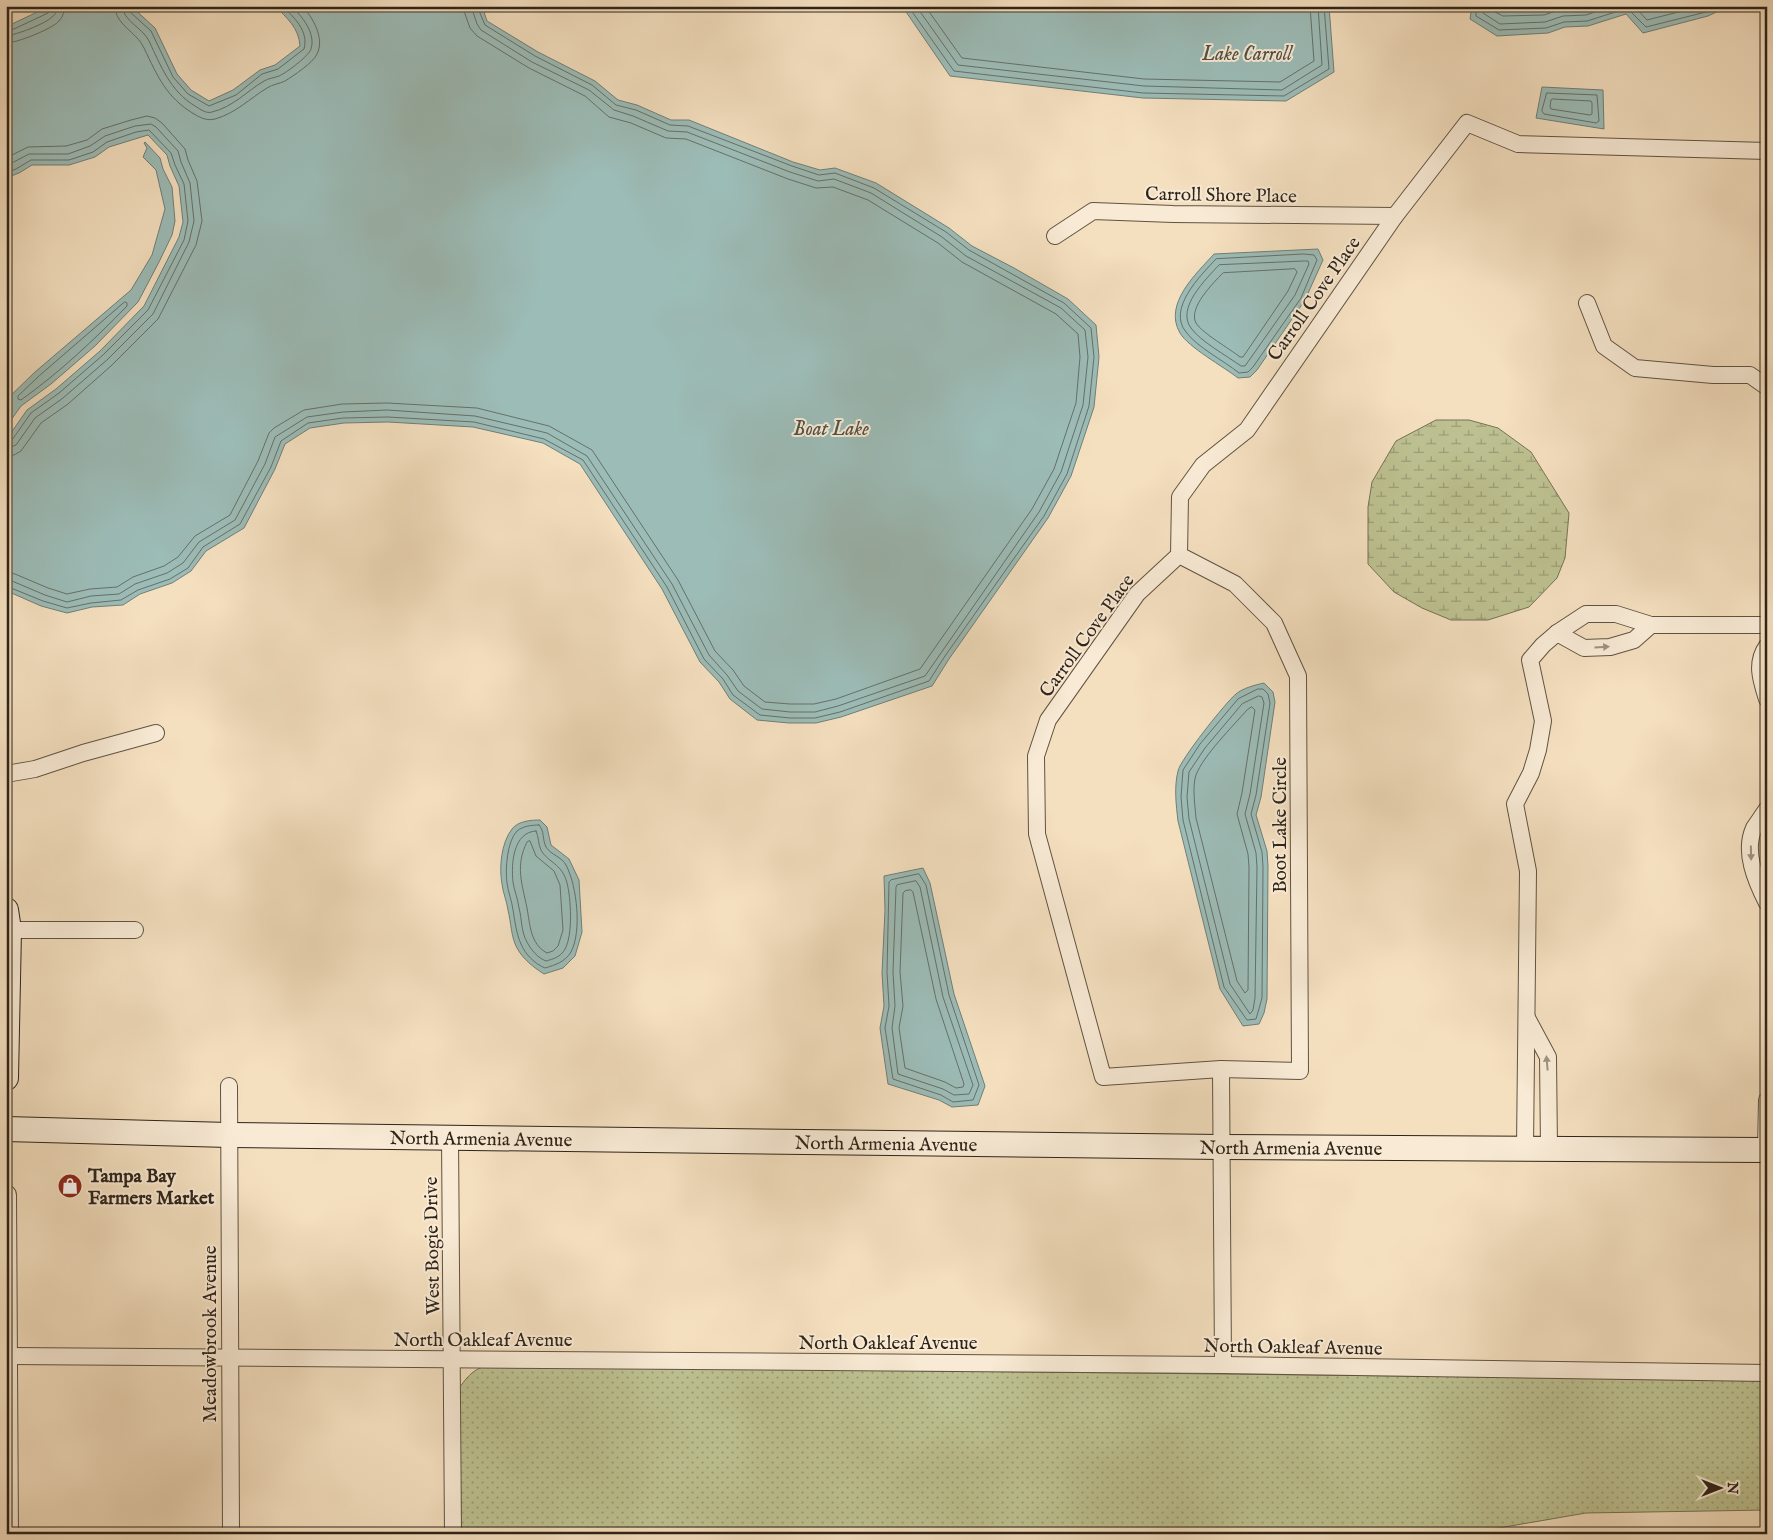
<svg xmlns="http://www.w3.org/2000/svg" width="1773" height="1540" font-family="'IM FELL English',serif">
<style>
.grass{fill:url(#grass-dots);stroke:#767255}
.wetland{fill:url(#wetland-marsh);stroke:#767255}
.water{fill:#9cbcb7;stroke:#707f78}
.lines{fill:none;stroke-linecap:round;stroke-linejoin:round}
.shore{stroke:#667068;stroke-width:1}
.minor-casing{stroke:#605342;stroke-width:18}
.tertiary-casing{stroke:#605342;stroke-width:22}
.secondary-casing{stroke:#2f2419;stroke-width:26}
.minor{stroke:#f8ead5;stroke-width:16}
.tertiary{stroke:#f8ead5;stroke-width:20}
.secondary{stroke:#f8ead5;stroke-width:24}
.oneway{fill:#9e9180}
.labels{text-anchor:middle;stroke-width:4;stroke-linejoin:round;paint-order:stroke}
.street-label{font-size:19px;fill:#2f2419;stroke:#f8ead5}
.poi-label{font-size:19px;font-weight:bold;fill:#2f2419;stroke:#f8ead5;text-anchor:start}
.water-label{font-size:20px;font-style:italic;fill:#505248;stroke:#f8ead5}
</style>
<defs>
<pattern id="grass-dots" width="8" height="8" patternUnits="userSpaceOnUse" patternTransform="scale(1.25)"><rect width="8" height="8" fill="#bdc191"/><path d="M2 2h.1M6 6h.1" fill="none" stroke="#9a9d76" stroke-width="1.8" stroke-linecap="round"/></pattern>
<pattern id="wetland-marsh" width="20" height="14" patternUnits="userSpaceOnUse" patternTransform="scale(1.25)"><rect width="20" height="14" fill="#bdc191"/><path d="M1 5h8M5 5V1M11 12h8M15 12V8" fill="none" stroke="#9a9d76"/></pattern>
</defs>
<rect width="100%" height="100%" fill="#f4dfbf"/>
<filter id="stains"><feTurbulence type="fractalNoise" baseFrequency=".004" numOctaves="4"/><feColorMatrix values="0 0 0 0 .2 0 0 0 0 .09 0 0 0 0 .02 0 0 0 .5 -.17"/></filter>
<radialGradient id="worn" r=".72"><stop offset=".6" stop-color="#630" stop-opacity="0"/><stop offset="1" stop-color="#630" stop-opacity=".3"/></radialGradient>
<path class="grass" d="M486 1366 1767 1380V1510L1586 1513 1464 1534H459L457 1391C465 1380 472 1369 486 1366Z"/>
<path class="wetland" d="M1436 420H1469L1498 428 1531 452 1569 513 1565 558 1557 578 1529 607 1488 620H1451L1422 608 1394 592 1368 564V507L1372 482 1396 441Z"/>
<g class="water">
<path d="M50 6H131L155 28 177 74 191 90 209 101 233 90 260 70 275 65 300 46C299 28 287 18 275 6H482L487 21 538 52 595 81 618 100 637 105 671 120H689L793 162 820 170 835 168 876 183 949 228 972 246 1014 268 1068 299 1096 325 1099 357 1094 407 1071 476 1048 518 949 659 932 686 841 717 816 723H789L757 720 730 699 719 682 700 662 662 589 580 464 543 443 473 427 388 422 344 423 310 428 285 444 275 469 244 528 206 551 191 571 172 583 140 594 123 605 92 607 67 613 41 606 7 591 6 440 27 410 56 389 100 351 144 306 179 237 183 222 179 186 170 166 167 155 148 135 109 147 95 157 69 165H32L19 173 6 178V25L12 24Z"/>
<path d="M902 6H1329L1334 72 1286 101 1143 98 950 76Z"/>
<path d="M1472 6H1699L1712 9 1713 6H1729L1708 16 1643 33 1626 14 1588 26 1565 27 1548 33 1497 36 1470 19Z"/>
<path d="M1542 87 1603 90 1604 129 1536 118Z"/>
<path d="M145 142 160 158 163 169 172 187 175 221 172 235 159 262 138 302 95 346 51 384 21 406 6 427V400L35 372 131 290 152 255 165 209 156 170 143 157 147 148 144 143Z"/>
<path d="M1318 249 1323 260 1305 300 1257 370 1250 377 1238 378C1224 367 1188 347 1180 333 1163 304 1196 274 1214 254Z"/>
<path d="M1264 683 1273 692 1275 702 1261 797 1256 815 1267 851 1268 866 1267 999 1264 1013 1259 1024 1243 1026 1220 989 1178 821C1176 804 1174 787 1178 771 1180 760 1226 702 1236 694 1243 688 1255 685 1264 683Z"/>
<path d="M540 820 547 827 551 845 569 859 579 880 582 932 575 956 563 968 544 974C533 967 523 959 517 948 511 937 511 922 508 910 507 902 503 893 502 884 499 868 501 843 512 829 518 821 531 820 540 820Z"/>
<path d="M923 868 930 883 954 994 985 1086 978 1105 952 1107 939 1100 888 1084 880 1028 884 1006 882 973 885 910 884 876Z"/>
</g>
<g class="lines">
<g class="shore">
<path d="M115 6C115 25 136 31 144 48 158 77 166 97 194 114 201 118 207 121 215 119 236 113 249 99 267 88 273 84 279 84 285 81 293 76 313 63 317 54 325 39 313 17 302 6"/>
<path d="M122 6C123 21 143 28 149 41 161 66 170 91 195 106 200 109 206 114 212 112 233 107 247 91 264 81 269 78 274 78 279 76 286 73 309 56 311 49 316 33 302 16 291 6"/>
<path d="M128 6 130 12 151 31 173 77 188 94 209 106 236 95 262 74 278 69 304 49C309 31 294 17 282 6"/>
<path d="M908 6 954 71 1143 93 1284 96 1329 69 1324 6"/>
<path d="M916 6 958 65 1144 86 1282 90 1322 65 1318 6"/>
<path d="M925 6 962 58 1144 79 1280 82 1314 61 1310 6"/>
<path d="M1476 6V16L1499 30 1546 28 1564 22 1587 21 1625 9 1630 11 1646 27 1706 12 1717 6"/>
<path d="M1483 6V13L1500 24 1545 22 1563 16 1586 15 1613 6"/>
<path d="M1490 6 1491 10 1503 16 1544 15 1562 9 1588 6"/>
<path d="M1634 6 1647 20 1702 6"/>
<path d="M6 29H14L48 13 50 10 51 6"/>
<path d="M6 36C16 35 45 24 52 17 56 14 57 11 57 6"/>
<path d="M6 43C17 43 52 29 59 21 63 17 64 12 65 6"/>
<path d="M1547 93 1597 95 1599 121 1596 123 1544 114 1542 111Z"/>
<path d="M1553 99 1591 101 1592 103V114L1590 115 1551 109 1550 106 1551 100Z"/>
<path d="M6 158 28 147 66 146 87 140 102 129 131 120 147 116 155 118 162 123 185 149 188 160 197 181 202 221 196 245 158 319 112 365 68 404 41 423 21 451 14 455 6 456"/>
<path d="M6 166 29 154H68L90 146 105 136 135 126 151 124 156 127 178 151 181 162 190 183 194 221 189 242 153 314 108 359 63 398 35 418 16 445 6 449"/>
<path d="M6 173 16 169 31 160H69L93 152 107 142 136 132 149 130 171 153 175 165 184 184 188 221 184 240 148 310 103 355 59 393 31 413 12 440 6 442"/>
<path d="M1304 254 1314 255 1317 260 1301 298 1253 367 1248 372 1239 373C1223 360 1198 348 1186 332 1167 309 1200 276 1216 259Z"/>
<path d="M1304 261H1308L1309 264 1295 295 1245 366H1241C1227 356 1200 341 1191 328 1176 308 1206 279 1219 265Z"/>
<path d="M1295 269 1297 272 1288 291 1243 357H1240C1230 349 1202 333 1196 323 1188 308 1213 283 1223 273Z"/>
<path d="M125 302 127 303V306C94 340 60 372 21 400L18 399V396L39 376Z"/>
<path d="M6 572 15 574 48 588 67 594 90 589 117 587 133 577 164 566 178 557 195 536 230 515 258 461 269 433 274 428 304 410 342 404 387 403 477 408 549 426 592 450 678 580 715 651 733 670 744 686 765 702 790 704H814L836 699 920 669 1032 509 1054 469 1076 403 1080 357 1078 334 1056 314 962 262 938 243 868 200 833 187 816 188 788 179 686 139 666 138 631 123 609 117 585 96 529 68 477 36 470 28 465 14 463 6"/>
<path d="M6 580 12 581 45 595 67 602 91 596 119 594 135 584 167 573 183 563 199 542 235 520 265 464 275 437 307 417 343 412 387 410 475 416 547 433 587 456 672 584 709 655 727 675 738 691 762 709 790 712H815L838 706 925 676 1039 512 1061 472 1083 405 1088 357 1085 330 1061 308 966 256 942 237 871 193 834 179 818 181 790 172 687 132 668 131 633 116 614 110 589 90 532 62 481 30 477 24 471 6"/>
<path d="M6 586 43 601 67 608 91 603 121 600 138 590 170 579 188 568 203 547 240 524 271 467 281 441 308 423 343 418 388 417 474 422 544 439 583 460 667 587 704 659 723 679 733 695 760 715 790 718H815L840 712 929 681 945 656 1044 516 1067 474 1089 406 1094 357 1091 328 1064 303 969 250 946 232 874 188 835 173 819 175 792 166 688 126 670 125 636 110 616 105 592 85 535 56 485 25 477 6"/>
<path d="M1258 689H1263L1268 694 1270 703 1256 795 1251 814 1262 852 1263 867 1262 998 1256 1019 1247 1020 1224 987 1183 820 1181 797 1183 770 1200 744 1238 699Z"/>
<path d="M1259 696 1262 697 1264 703 1250 794 1245 814 1256 853 1257 867 1255 998 1253 1010 1250 1014 1230 984 1189 819 1187 797 1189 772 1205 748 1242 704Z"/>
<path d="M1252 707 1255 710 1242 793 1237 814 1248 854 1249 867 1248 990 1245 993 1237 981 1196 818C1195 805 1192 787 1196 775 1203 756 1233 726 1247 710Z"/>
<path d="M539 825C545 832 542 839 546 847 551 855 562 857 566 865 577 886 582 931 571 952 565 962 555 965 545 968 535 964 525 954 521 944 516 933 515 921 513 910 512 901 508 892 507 883 505 870 507 841 517 831 523 826 532 825 539 825Z"/>
<path d="M536 831C539 837 538 844 541 850 548 863 562 863 567 883 571 898 573 935 565 949 561 957 553 959 546 961 538 958 531 950 527 942 521 932 522 919 519 908 518 899 514 890 513 882 511 864 513 832 536 831Z"/>
<path d="M530 841 536 856 554 871 560 885 563 930 558 946 553 951 547 953C530 944 530 924 527 908 522 883 515 866 527 842Z"/>
<path d="M919 874 926 885 949 995 979 1085 973 1100 953 1102 941 1095 893 1079 885 1028 889 1006 887 972 889 882 891 880Z"/>
<path d="M916 881 920 887 943 997 973 1085 969 1094 954 1095 943 1089 898 1074 892 1028 895 1006 893 972 896 887 897 885Z"/>
<path d="M911 890 913 892 936 999 964 1084 963 1087 956 1088 945 1082 905 1068 899 1028 903 1006 900 972 903 893 905 891Z"/>
</g>
<defs>
<g id="minor">
<path d="M1055 236 1093 211 1173 214 1395 216"/>
<path d="M1587 303 1604 346 1635 368 1713 375H1750L1767 387"/>
<path d="M1179 555 1235 584 1274 623 1298 676 1300 1071 1221 1069 1103 1077 1037 834 1036 756 1048 720 1137 594 1179 555 1180 497 1203 465 1247 430 1395 216 1467 123 1518 144 1767 151"/>
<path d="M1557 633 1584 648 1610 647 1634 640 1651 625"/>
<path d="M1767 646C1755 663 1761 680 1767 699"/>
<path d="M6 774 35 769 83 753 156 733"/>
<path d="M1767 809C1763 815 1758 822 1754 828 1743 852 1756 881 1767 903"/>
<path d="M9 930H135"/>
<path d="M1527 1018 1548 1057 1549 1149"/>
<path d="M1221 1069 1223 1365"/>
<path d="M229 1086 231 1534"/>
<path d="M450 1137 453 1534"/>
<path d="M1525 1148 1528 871 1515 804 1531 773 1538 750 1543 721 1530 660 1543 645 1557 633 1586 614H1616L1651 625H1767"/>
<path d="M1766 1150 1767 1100"/>
<path d="M8 1356 1223 1365 1767 1373"/>
</g>
<path id="tertiary" d="M6 1195 8 1534"/>
<g id="secondary">
<path d="M6 910 9 930 6 1078"/>
<path id="s1" d="M6 1129 229 1135 1221 1147 1767 1150"/>
</g>
</defs>
<use href="#minor" class="minor-casing"/>
<use href="#tertiary" class="tertiary-casing"/>
<use href="#secondary" class="secondary-casing"/>
<use href="#minor" class="minor"/>
<use href="#tertiary" class="tertiary"/>
<use href="#secondary" class="secondary"/>
</g>
<defs><path id="oneway-solid" d="M-6-.8H1V-3.2L6.5 0L1 3.2V.8H-6Z" transform="scale(1.25)"/></defs>
<g class="oneway">
<use href="#oneway-solid" transform="translate(1602 647) rotate(-3)"/>
<use href="#oneway-solid" transform="translate(1751 853) rotate(89)"/>
<use href="#oneway-solid" transform="translate(1547 1063) rotate(-95)"/>
</g>
<defs>
<symbol id="shop-disc" viewBox="-11 -11 22 22"><circle r="9.5" fill="#8f2418" stroke="#f8ead5"/><path d="M-5-2.5h2.3a2.7 3.5 0 0 1 5.4 0H5L5.5 6h-11ZM-1.5-2.5h3a1.5 2.3 0 0 0-3 0Z" fill="#fff"/></symbol>
</defs>
<g fill-rule="evenodd">
<use href="#shop-disc" x="56" y="1172" width="28" height="28"/>
</g>
<g class="labels">
<g class="street-label">
<text transform="translate(1221 194) rotate(1)" y="7">Carroll Shore Place</text>
<text transform="translate(1313 298) rotate(-55)" y="7">Carroll Cove Place</text>
<text transform="translate(1086 635) rotate(-54)" y="7">Carroll Cove Place</text>
<text transform="translate(1279 825) rotate(-90)" y="7">Boot Lake Circle</text>
<text dy="7" stroke="none"><textPath href="#s1" startOffset="475">North Armenia Avenue</textPath></text>
<text dy="7" stroke="none"><textPath href="#s1" startOffset="880">North Armenia Avenue</textPath></text>
<text dy="7" stroke="none"><textPath href="#s1" startOffset="1285">North Armenia Avenue</textPath></text>
<text transform="translate(431 1246) rotate(-91)" y="7">West Bogie Drive</text>
<text transform="translate(209 1334) rotate(-90)" y="7">Meadowbrook Avenue</text>
<text x="483" y="1346">North Oakleaf Avenue</text>
<text x="888" y="1349">North Oakleaf Avenue</text>
<text transform="translate(1293 1346) rotate(1)" y="7">North Oakleaf Avenue</text>
</g>
<g class="poi-label">
<text x="88" y="1182">Tampa Bay<tspan x="88" dy="22">Farmers Market</tspan></text>
</g>
<g class="water-label">
<text x="1247" y="60">Lake Carroll</text>
<text x="831" y="435">Boat Lake</text>
</g>
</g>
<rect width="1773" height="1540" fill="none" stroke="#f4dfbf" stroke-width="25"/>
<rect x="8" y="8" width="1758" height="1525" fill="none" stroke="#2f2419" stroke-width="2.5"/>
<rect x="12" y="12" width="1748" height="1515" fill="none" stroke="#2f2419"/>
<g transform="translate(1720 1488) rotate(90)" stroke="#f8ead5" stroke-width="4" paint-order="stroke">
<path d="M0-4L9 19L0 12L-9 19Z" fill="#2f2419"/>
<text y="-8" font-size="14" font-weight="bold" text-anchor="middle" fill="#2f2419">N</text>
</g>
<rect width="100%" height="100%" filter="url(#stains)"/>
<rect width="100%" height="100%" fill="url(#worn)"/>
</svg>
